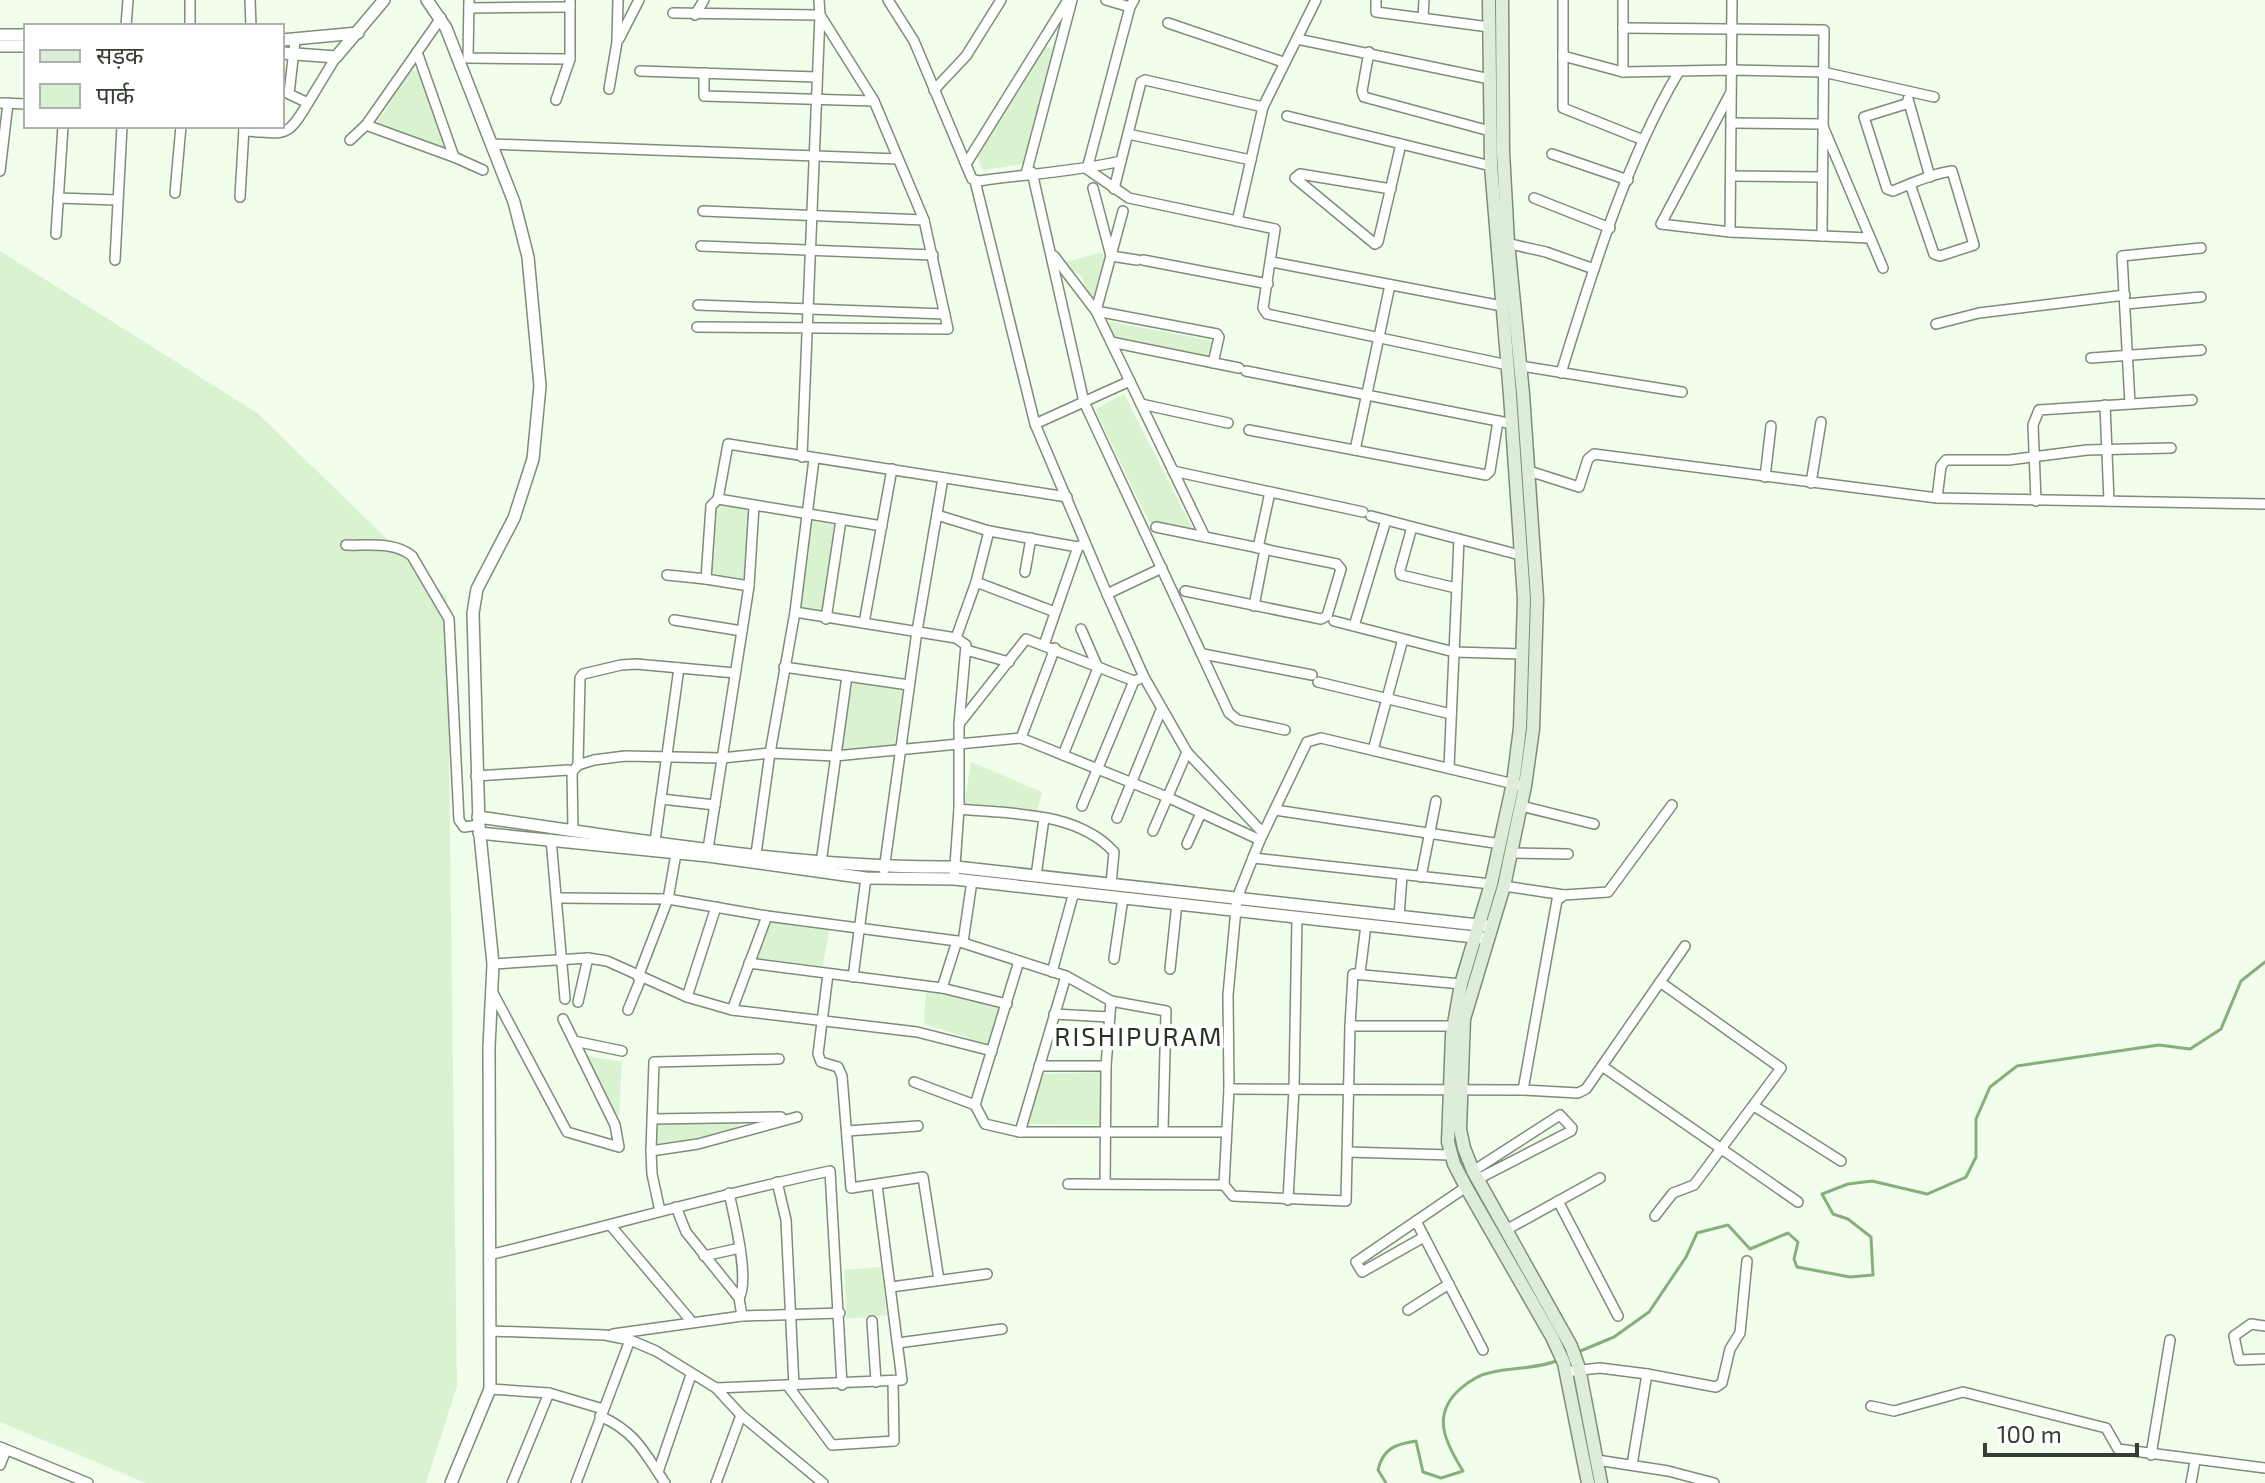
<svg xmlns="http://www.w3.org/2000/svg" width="2265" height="1483" font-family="'Exo 2','Noto Sans Devanagari',sans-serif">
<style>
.green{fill:#d9f3d1}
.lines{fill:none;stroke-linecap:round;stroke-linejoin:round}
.stream{stroke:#87af7b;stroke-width:3}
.minor-casing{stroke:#7d8d78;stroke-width:12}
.tertiary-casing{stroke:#7d8d78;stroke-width:14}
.secondary-casing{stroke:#7d8d78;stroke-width:15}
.minor{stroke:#fff;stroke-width:9}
.tertiary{stroke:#fff;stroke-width:11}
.secondary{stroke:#deedd9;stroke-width:12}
.labels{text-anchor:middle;stroke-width:8;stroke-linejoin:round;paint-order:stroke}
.neighbourhood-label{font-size:26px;letter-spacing:2px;fill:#273423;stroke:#fff}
</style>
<rect width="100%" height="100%" fill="#f0feeb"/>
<g class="green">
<path d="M1045 46 1055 50 1030 163 983 170 977 158Z"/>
<path d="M411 70 420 72 446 147 443 149 377 123Z"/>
<path d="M0 251 257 413 447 597 457 1386 426 1483H146L0 1422Z"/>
<path d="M1102 252 1106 267 1094 304 1081 276 1062 263Z"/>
<path d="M1111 322 1214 341 1208 364 1115 347 1105 324Z"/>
<path d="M1124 394 1193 529 1191 532 1149 522 1095 409Z"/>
<path d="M716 505 751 509 746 579 709 573Z"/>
<path d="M812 521 834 525 823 611 800 607Z"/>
<path d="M852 683 903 689 894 748 841 750Z"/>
<path d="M971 762 1042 792 1037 811 964 805Z"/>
<path d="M768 922 829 930 823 966 757 958Z"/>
<path d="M926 990 937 991 1000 1007 988 1044 924 1024Z"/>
<path d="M588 1056 622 1062 619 1115 615 1114Z"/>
<path d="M1103 1072 1102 1125 1026 1124 1042 1074Z"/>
<path d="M739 1121V1129L657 1146V1123Z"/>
<path d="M881 1267 887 1315 847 1319 844 1270Z"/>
</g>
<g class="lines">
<g class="stream">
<path d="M1578 1352 1614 1337 1649 1312 1686 1257 1697 1233 1728 1225 1750 1249 1788 1233 1798 1242 1794 1259 1797 1267 1850 1277 1873 1275 1871 1237 1848 1219 1833 1214 1822 1194 1848 1184 1872 1181 1927 1194 1966 1177 1976 1157V1119L1990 1087 2017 1066 2159 1045 2190 1049 2221 1029 2241 981 2265 962"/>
<path d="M1386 1483 1378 1470C1383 1448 1396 1444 1416 1441L1423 1472 1441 1478 1463 1471C1445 1442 1431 1415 1460 1389 1469 1381 1481 1374 1493 1372 1516 1367 1537 1369 1559 1360"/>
</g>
<defs>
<g id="minor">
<path d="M250 0 251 26"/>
<path d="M469 0 468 58 570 59"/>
<path d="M888 0 914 41 972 179 979 181C1026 174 1074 172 1121 161L1114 189"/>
<path d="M1106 0 1130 7"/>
<path d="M1376 0V12L1489 27"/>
<path d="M1563 0V108L1643 140"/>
<path d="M469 8 570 7"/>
<path d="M673 13 820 15 802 457"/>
<path d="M695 15 704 0"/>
<path d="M1423 17 1424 0"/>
<path d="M1168 23 1283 62"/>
<path d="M126 26 128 0"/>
<path d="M190 26V0"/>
<path d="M1623 28 1824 30 1822 236"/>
<path d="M619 39 639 0"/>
<path d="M1297 39 1490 79"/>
<path d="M295 41 289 94 308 103 336 57"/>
<path d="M1369 52 1362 91 1364 97 1490 131"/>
<path d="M1563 56 1623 72 1732 70 1823 72 1934 97"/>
<path d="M640 71 817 77"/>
<path d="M1623 72V0"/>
<path d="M704 73V96L874 101"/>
<path d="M609 89 617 42 618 0"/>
<path d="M934 90 966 56 1001 0"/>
<path d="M1731 92 1661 224 1730 232 1869 238"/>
<path d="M1908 99 1930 177"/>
<path d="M556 100 570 59V0"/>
<path d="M0 103 26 104"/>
<path d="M1909 103 1864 117 1887 189 1893 191C1912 183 1932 174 1952 171L1974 245 1940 256 1934 254 1910 184"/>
<path d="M1287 116 1491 166"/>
<path d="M1732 123 1822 124 1883 268"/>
<path d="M366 125 454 157 417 52"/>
<path d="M244 131C285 133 286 140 308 103"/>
<path d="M1128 134 1251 160"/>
<path d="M350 140 366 125 441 18"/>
<path d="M491 144 898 159"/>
<path d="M1552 154 1628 180"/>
<path d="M454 157 483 170"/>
<path d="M1121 161 1141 82 1145 80 1263 107"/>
<path d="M966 164 1068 0"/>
<path d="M1087 169 1129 198 1275 229 1263 308 1267 314 1508 365"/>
<path d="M1087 169 1130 7 1134 0"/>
<path d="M0 171 8 103"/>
<path d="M1032 172 1084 402 1229 713 1238 720 1285 730"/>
<path d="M1026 174 1072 0"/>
<path d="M1731 176 1822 177"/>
<path d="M975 181 1035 424 1107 594 1144 677 1187 752 1263 833"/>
<path d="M1093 188 1111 256 1137 260"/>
<path d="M1391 189 1300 174 1295 178 1375 244 1378 242 1401 144"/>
<path d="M175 193 181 126"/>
<path d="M240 197 244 128"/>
<path d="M58 198 117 200"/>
<path d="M1534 198 1610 228"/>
<path d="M703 211 924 220"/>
<path d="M1123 211 1096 311 1217 334 1219 337 1213 363"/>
<path d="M1237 221 1263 107 1316 0"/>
<path d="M1730 232 1732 0"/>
<path d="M56 234 63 126"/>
<path d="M1506 243 1546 252 1594 269"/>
<path d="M701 246 933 255"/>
<path d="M1054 256 1096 311 1205 537"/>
<path d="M115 260 122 126"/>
<path d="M1143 260 1268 284"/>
<path d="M1272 262 1502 306"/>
<path d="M2126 304 2201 297"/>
<path d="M698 305 945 314"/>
<path d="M1936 324 1979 313 2125 295"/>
<path d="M697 327 948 329 924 220 874 101 820 15 819 0"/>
<path d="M1111 342 1239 368"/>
<path d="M2091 358 2201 350"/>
<path d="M1521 366 1682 392"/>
<path d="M1246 371 1513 424"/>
<path d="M1561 373C1592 273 1625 163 1678 73"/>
<path d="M1141 404 1228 423"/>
<path d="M2130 404 2122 256 2201 248"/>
<path d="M2105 405 2109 501"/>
<path d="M1035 424 1130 381"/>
<path d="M1249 430 1486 475 1490 471 1498 421"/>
<path d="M1355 450 1390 285"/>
<path d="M1173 471 1363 512"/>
<path d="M1529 471 1579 487 1588 459 1594 454 1937 498 2265 504"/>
<path d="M1765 477 1771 426"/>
<path d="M1811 483 1821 422"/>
<path d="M1937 498 1941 466 1946 460H2009L2087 450 2171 448"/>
<path d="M718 499 882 526"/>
<path d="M2036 501 2033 425 2039 410 2192 400"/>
<path d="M937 515 989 531"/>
<path d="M1371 516 1520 555"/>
<path d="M1156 527 1337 564 1341 569 1327 616 1321 619 1185 591"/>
<path d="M1412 527 1400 570 1401 575 1456 588"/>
<path d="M346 545C368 546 394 541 412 556L449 619 459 820 464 827 479 825"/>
<path d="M1258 548 1270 492"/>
<path d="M1025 572 1031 538"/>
<path d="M667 575 706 579"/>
<path d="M976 582 1055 612"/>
<path d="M749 586 706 579 711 506 718 499 728 444 1067 497"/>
<path d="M1107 594 1162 568"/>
<path d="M1254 606 1265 549"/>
<path d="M795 612 956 638 966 645 959 724V809L954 879"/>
<path d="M826 619 841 520"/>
<path d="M674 620 742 631"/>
<path d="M1334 621 1454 652 1522 654"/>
<path d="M864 623 892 469"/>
<path d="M1354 626 1386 520"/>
<path d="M956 638 976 582 989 531 1078 547"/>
<path d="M1044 645 1078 547 1082 545"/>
<path d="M966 650 1009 662"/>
<path d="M1203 654 1312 675"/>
<path d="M784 667 909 685"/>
<path d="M1318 682 1451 714"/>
<path d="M959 724 1026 639 1134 681"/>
<path d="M1021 738 1055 648"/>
<path d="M1373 750 1403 639"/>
<path d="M1063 755 1098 668 1081 629"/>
<path d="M578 765 580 678 583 674 621 665 636 664 735 673"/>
<path d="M1449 768 1459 539"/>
<path d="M572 772 578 765 594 760 625 756 722 758 770 753 835 756 1021 738 1167 797 1260 840"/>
<path d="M476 776 568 770 572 772 573 830"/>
<path d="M661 799 715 805"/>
<path d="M1082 806 1134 681 1139 679"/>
<path d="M1521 806 1594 824"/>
<path d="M959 809C1010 814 1077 811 1114 852L1111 884"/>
<path d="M1275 810 1501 844"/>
<path d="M1117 818 1161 710"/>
<path d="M1153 831 1187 752"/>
<path d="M551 839 565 999"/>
<path d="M655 841 679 668"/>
<path d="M1187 844 1201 813"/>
<path d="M708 849 749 586 754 506"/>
<path d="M1512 853 1568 854"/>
<path d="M756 854 770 753 795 612 814 459"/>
<path d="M1253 858 1491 884"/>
<path d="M821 863 847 676"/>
<path d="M884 870 917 631 943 478"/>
<path d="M1036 876 1044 818"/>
<path d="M1421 877 1436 801"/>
<path d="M1504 886 1564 895"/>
<path d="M557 898 668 899 767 916 957 941 1066 976 1111 1001 1166 1011 1163 1131"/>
<path d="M1399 916 1402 876"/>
<path d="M963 942 972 881"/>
<path d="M1114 959 1123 898"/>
<path d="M749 963 942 988 1007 1004"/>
<path d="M493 964 588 958 607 961 687 997 732 1010 917 1032 992 1051"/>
<path d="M1170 969 1177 903"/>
<path d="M1052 972 1074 892"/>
<path d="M1360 973 1366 925"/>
<path d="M828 974 818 1054 821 1062 838 1067 842 1076 851 1188 923 1177 939 1280"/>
<path d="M638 977 668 899 676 854"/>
<path d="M853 977 866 878"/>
<path d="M942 988 957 941"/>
<path d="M493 993 567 1132 619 1147 615 1125 563 1019"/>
<path d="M687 997 716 907"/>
<path d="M578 1002 588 958"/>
<path d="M628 1010 641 978"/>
<path d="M732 1010 767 916"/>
<path d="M1054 1014 1109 1017"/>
<path d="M1350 1026H1453"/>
<path d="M574 1041 622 1051"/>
<path d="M1039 1066H1106"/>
<path d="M1602 1066 1798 1202"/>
<path d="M914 1082 975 1105 985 1124 1020 1132H1226"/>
<path d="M1229 1089 1523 1090 1578 1093 1586 1089 1685 946"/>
<path d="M1523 1090 1557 900 1564 895 1608 892 1672 805"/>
<path d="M975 1105 1019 961"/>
<path d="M1754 1106 1841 1161"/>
<path d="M653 1119 781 1117"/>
<path d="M847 1131 918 1126"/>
<path d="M1020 1132 1066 976"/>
<path d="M651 1151 698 1144 797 1117"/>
<path d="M1347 1152 1451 1155"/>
<path d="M1473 1171 1560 1115 1572 1128 1571 1131 1478 1179"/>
<path d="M777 1182 786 1220 794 1386"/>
<path d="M1068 1184 1224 1185 1233 1196 1346 1201 1350 1026 1353 974 1461 984"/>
<path d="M1105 1184 1106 1066 1111 1001"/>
<path d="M1224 1185 1229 1089 1228 995 1237 898 1260 840 1307 742 1321 738 1518 785"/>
<path d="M729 1193C734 1216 750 1280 739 1298"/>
<path d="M1288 1200 1294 1089 1297 917"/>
<path d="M1558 1201 1618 1316"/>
<path d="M676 1207 686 1232 739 1298 742 1316"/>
<path d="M660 1211 652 1174 651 1151 654 1062 779 1059"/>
<path d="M1655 1216 1673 1193 1694 1185 1781 1068 1660 982"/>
<path d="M1416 1221 1483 1350"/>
<path d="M611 1226 692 1322"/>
<path d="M1506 1230 1600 1178"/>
<path d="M1424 1237 1362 1272 1356 1262 1466 1187"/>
<path d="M489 1255C603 1228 715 1195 830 1171L842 1385"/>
<path d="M704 1256 740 1248"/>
<path d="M891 1287 987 1274"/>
<path d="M1408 1310 1449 1284"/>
<path d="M872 1321 876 1382"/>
<path d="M2265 1326 2251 1324 2234 1336 2239 1360 2265 1359"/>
<path d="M491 1331 605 1335 630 1340 656 1351 716 1388 741 1415 823 1483"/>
<path d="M613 1334 742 1316 840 1313"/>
<path d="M898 1343 1002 1329"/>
<path d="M1573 1371 1600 1368 1647 1374"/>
<path d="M788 1386 832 1445 894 1441 893 1381"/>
<path d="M716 1388 902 1380 877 1185"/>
<path d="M490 1389 549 1393 603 1409"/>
<path d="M1871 1406 1894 1411 1963 1392 2106 1428 2118 1449 2265 1468"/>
<path d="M600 1416C636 1432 644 1452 665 1483"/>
<path d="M0 1447 88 1483"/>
<path d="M2151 1455 2170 1340"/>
<path d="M1597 1460 1668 1471 1714 1483"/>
<path d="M0 1465 6 1450"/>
<path d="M1632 1465 1647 1374 1716 1387 1722 1383 1730 1349 1740 1333 1747 1261"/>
<path d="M658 1472 691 1375"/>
<path d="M512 1483 549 1393"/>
<path d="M576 1483 630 1340"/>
<path d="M716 1483 741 1415"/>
<path d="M2191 1483 2195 1461"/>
</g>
<g id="tertiary">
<path d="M427 0 446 28 514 202 528 257 540 386 533 459 514 518 477 589 473 613 479 825 493 964 489 1047 490 1389 451 1483"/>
<path d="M0 35H26"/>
<path d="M282 40 358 33"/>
<path d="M0 46H26"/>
<path d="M282 53 336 57 384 0"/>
<path d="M478 817C637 839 796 869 956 867L1487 926"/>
<path d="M479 833 708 856 866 878 954 879 1483 938"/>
</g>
<g id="secondary">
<path d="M1489 0 1491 166 1510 395 1524 599 1520 728 1513 783 1491 884 1461 984 1452 1035 1448 1142 1454 1164 1466 1187 1552 1337 1564 1363 1588 1483"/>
<path d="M1502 0 1503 152 1508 242 1523 394 1537 599 1533 729 1525 786 1504 886 1464 1019 1460 1129 1464 1148 1473 1171 1571 1346 1579 1368 1601 1483"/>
</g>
</defs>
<use href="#minor" class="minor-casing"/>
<use href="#tertiary" class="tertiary-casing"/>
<use href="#secondary" class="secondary-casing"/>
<use href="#minor" class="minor"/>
<use href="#tertiary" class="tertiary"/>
<use href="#secondary" class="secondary"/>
</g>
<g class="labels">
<g class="neighbourhood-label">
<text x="1139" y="1046">RISHIPURAM</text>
</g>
</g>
<rect x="24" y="24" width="260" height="104" fill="#ffffff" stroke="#afb1ae" stroke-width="2"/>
<rect x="40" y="50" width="40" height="12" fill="#deedd9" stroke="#afb1ae" stroke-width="2"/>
<text x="96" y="64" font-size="24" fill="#363d34">सड़क</text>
<rect x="40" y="84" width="40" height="24" fill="#d9f3d1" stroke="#afb1ae" stroke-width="2"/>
<text x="96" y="104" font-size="24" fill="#363d34">पार्क</text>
<path d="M1985 1443v12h152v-12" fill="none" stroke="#363d34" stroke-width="4"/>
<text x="1997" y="1443" font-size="24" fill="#363d34" stroke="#ffffff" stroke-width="6" paint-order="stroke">100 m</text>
</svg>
